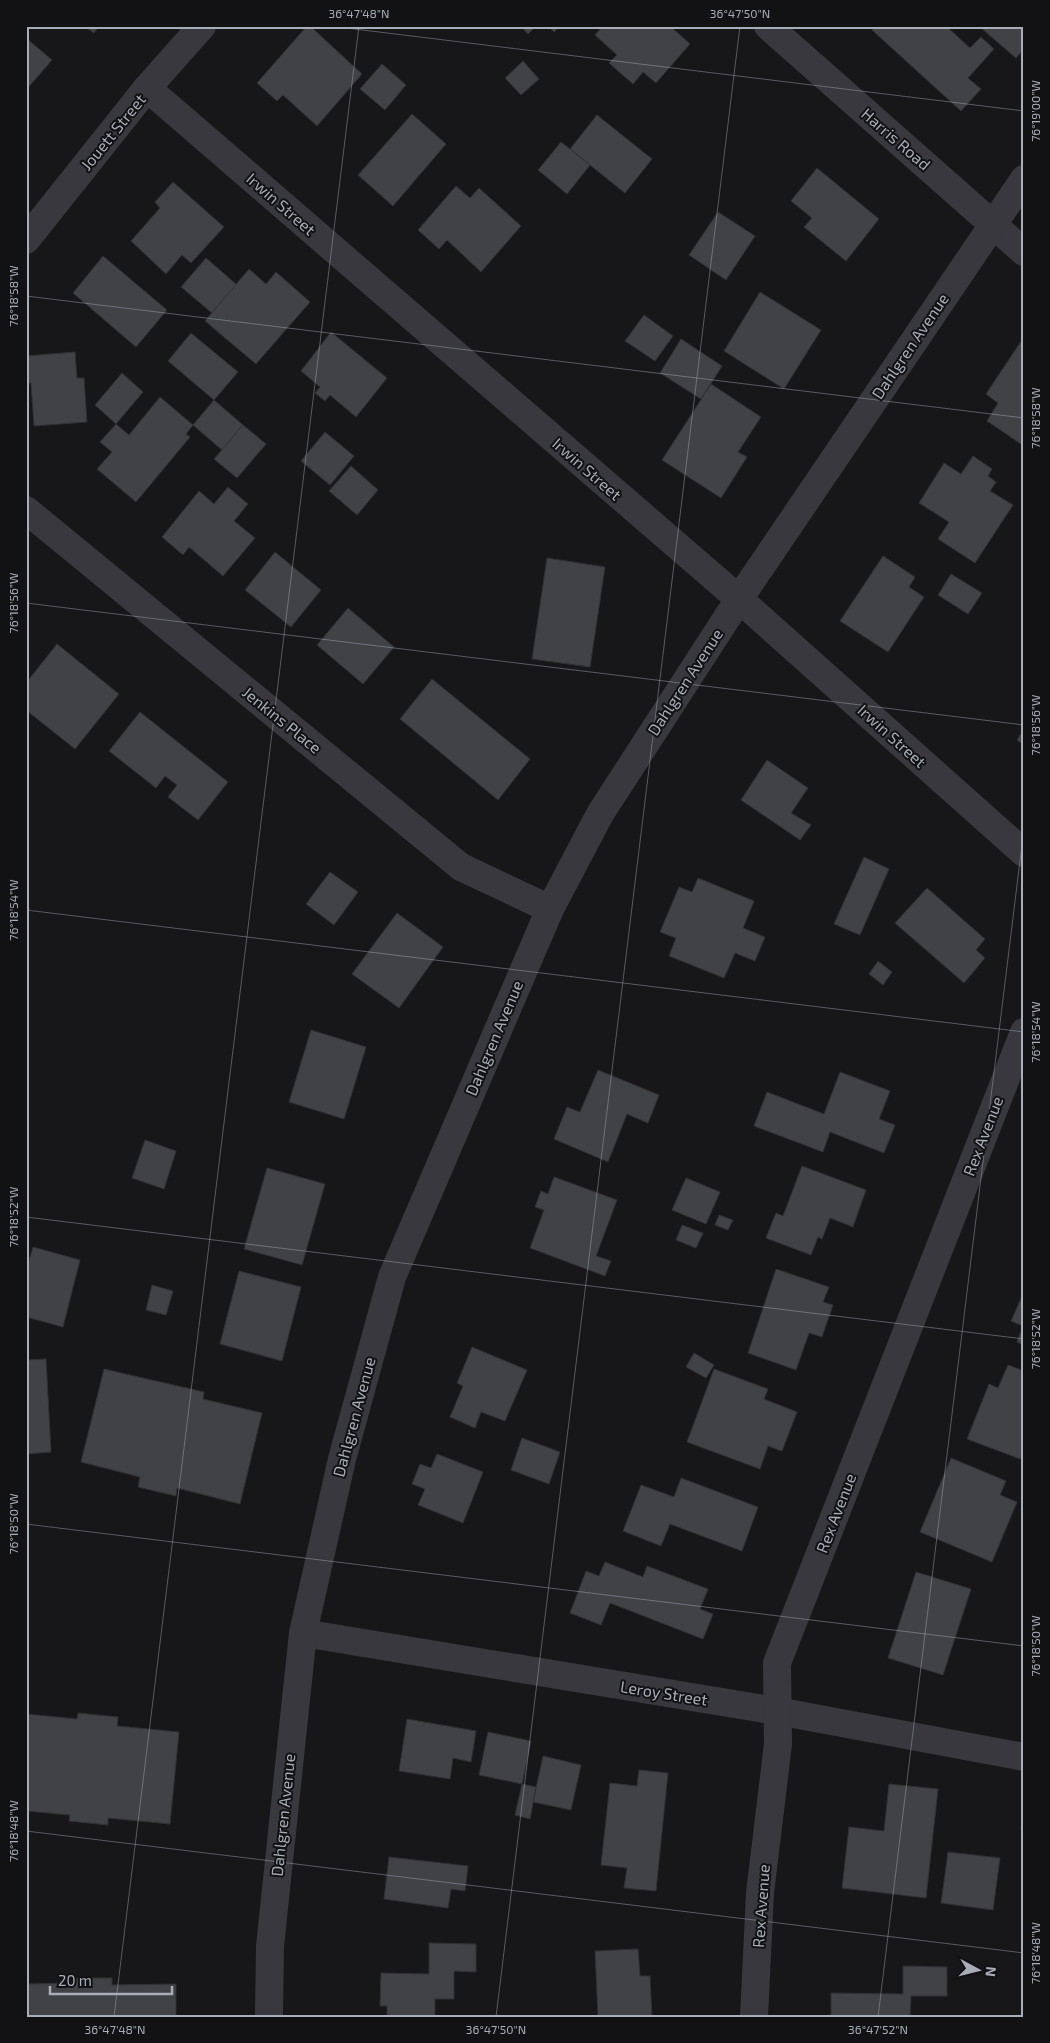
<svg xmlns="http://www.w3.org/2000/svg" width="1050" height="2043" font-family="'Exo 2',sans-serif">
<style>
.building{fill:#414246;stroke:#313135}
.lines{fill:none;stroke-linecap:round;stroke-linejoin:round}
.minor{stroke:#38383e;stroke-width:28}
.ticks{fill:none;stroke:#a9adb9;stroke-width:1;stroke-opacity:0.45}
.labels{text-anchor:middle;stroke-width:4;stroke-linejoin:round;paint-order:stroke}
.street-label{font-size:16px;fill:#a9adb9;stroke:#121214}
.neatline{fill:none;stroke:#a9adb9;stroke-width:2}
.ticks-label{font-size:12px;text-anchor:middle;fill:#a9adb9}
</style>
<rect width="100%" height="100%" fill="#171719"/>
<g class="building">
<path d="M84 26H99L94 33Z"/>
<path d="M307 26H310L362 74 317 126 283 95 277 101 257 83Z"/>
<path d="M521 26H536L528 34Z"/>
<path d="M548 26H560L554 32Z"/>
<path d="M603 26H670L690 44 656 83 643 72 633 84 609 63 617 55 595 35Z"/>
<path d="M876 26H946L970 48 981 37 994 49 968 78 981 89 961 111 872 30Z"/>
<path d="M982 26H1024V49L1016 58 981 28Z"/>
<path d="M26 38 52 60 26 90Z"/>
<path d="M523 61 539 79 521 95 505 78Z"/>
<path d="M382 64 406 85 385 110 360 89Z"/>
<path d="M412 114 446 144 393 206 358 175Z"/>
<path d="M597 115 652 159 625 193 570 149Z"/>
<path d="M561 142 590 165 567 194 538 170Z"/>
<path d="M817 168 879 219 846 261 804 227 812 218 791 201Z"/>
<path d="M173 182 224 227 191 263 182 255 166 274 131 241 160 208 155 202Z"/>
<path d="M456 186 470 198 479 188 521 226 481 272 447 240 439 249 418 230Z"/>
<path d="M718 212 755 236 726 280 689 255Z"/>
<path d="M103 256 167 310 136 347 73 293Z"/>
<path d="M206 258 237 285 212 313 181 287Z"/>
<path d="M249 269 266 284 276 272 310 302 256 364 205 321Z"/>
<path d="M760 292 821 330 784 389 724 351Z"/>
<path d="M644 315 673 336 655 361 625 341Z"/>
<path d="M331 332 387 378 356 417 330 395 325 401 315 393 320 387 301 371Z"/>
<path d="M191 333 238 372 214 400 168 361Z"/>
<path d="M1024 337V446L987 421 998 403 986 394Z"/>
<path d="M681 339 722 366 701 399 660 373Z"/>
<path d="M75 352 77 378H84L87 422 34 426 31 383H26V356Z"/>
<path d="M122 373 143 392 116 424 95 405Z"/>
<path d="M711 384 761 417 738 452 747 457 721 498 662 460Z"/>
<path d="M160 397 193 425 186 434 190 437 136 502 97 469 112 452 100 442 116 424 129 435Z"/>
<path d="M214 400 243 425 222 450 193 425Z"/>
<path d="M243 425 266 444 237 478 214 459Z"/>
<path d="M325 432 354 456 330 485 301 461Z"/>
<path d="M973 456 992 469 988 476 996 482 990 491 1013 505 975 563 938 539 949 522 919 503 944 463 961 474Z"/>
<path d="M351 466 378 490 357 515 329 491Z"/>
<path d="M228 487 248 504 234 521 255 538 223 576 189 547 183 555 162 537 199 491 214 504Z"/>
<path d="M275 552 321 590 291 627 245 590Z"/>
<path d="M883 556 915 577 909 587 924 597 888 652 840 621Z"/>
<path d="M547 558 605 567 590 667 532 659Z"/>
<path d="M951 574 982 593 968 614 938 595Z"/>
<path d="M348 608 394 647 363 684 317 645Z"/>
<path d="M57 644 119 694 75 749 26 710V683Z"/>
<path d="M432 679 530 759 498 800 400 719Z"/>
<path d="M140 712 228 782 198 820 168 797 177 785 165 776 156 788 109 751Z"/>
<path d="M1024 729V745L1017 740Z"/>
<path d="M767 760 808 788 791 813 811 825 800 840 741 800Z"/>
<path d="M864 857 889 869 860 935 834 924Z"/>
<path d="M330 872 358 892 334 925 306 904Z"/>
<path d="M698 878 754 901 743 928 765 937 755 961 735 953 724 978 669 956 676 938 660 932 679 887 692 892Z"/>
<path d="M927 888 985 939 976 950 985 958 964 983 895 923Z"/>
<path d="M397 913 443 947 399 1008 352 974Z"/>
<path d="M878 961 892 972 883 985 869 974Z"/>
<path d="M311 1030 366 1047 344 1119 289 1102Z"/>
<path d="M598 1070 659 1095 648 1123 627 1114 608 1162 554 1139 567 1107 580 1112Z"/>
<path d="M840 1072 890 1091 879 1119 895 1125 884 1153 830 1132 823 1152 754 1126 767 1092 824 1114Z"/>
<path d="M145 1140 176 1151 164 1189 132 1178Z"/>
<path d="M802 1166 866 1190 853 1227 830 1218 822 1239 818 1237 811 1255 766 1238 776 1213 783 1216Z"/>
<path d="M267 1168 325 1184 302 1265 244 1249Z"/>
<path d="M554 1177 617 1200 596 1256 611 1261 605 1276 530 1248 544 1210 535 1207 541 1191 548 1194Z"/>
<path d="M686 1178 720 1192 706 1224 672 1210Z"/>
<path d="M719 1215 733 1220 728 1230 715 1225Z"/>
<path d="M682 1225 703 1233 696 1248 676 1240Z"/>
<path d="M33 1247 80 1260 63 1327 26 1317V1271Z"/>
<path d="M776 1269 829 1287 823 1302 833 1305 822 1337 809 1333 796 1370 748 1353Z"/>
<path d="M239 1271 301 1287 282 1361 220 1344Z"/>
<path d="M152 1285 173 1291 166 1315 146 1310Z"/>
<path d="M1024 1292V1345L1017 1342 1023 1326 1011 1321Z"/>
<path d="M472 1347 527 1370 505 1421 481 1412 475 1428 450 1417 463 1386 457 1383Z"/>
<path d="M694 1353 714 1365 706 1378 686 1367Z"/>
<path d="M46 1359 51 1452 26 1454V1360Z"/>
<path d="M1008 1365 1024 1371V1450L1020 1459 967 1439 989 1384 998 1388Z"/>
<path d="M104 1369 204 1392 203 1399 262 1413 240 1504 177 1488 176 1496 138 1487 140 1477 81 1462Z"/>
<path d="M714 1369 768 1389 764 1399 797 1412 782 1451 768 1446 760 1469 687 1442Z"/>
<path d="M522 1438 560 1452 549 1484 511 1470Z"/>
<path d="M437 1454 483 1472 463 1523 418 1505 425 1489 412 1484 420 1464 431 1468Z"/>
<path d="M951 1458 1006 1481 1000 1495 1017 1502 992 1562 920 1532Z"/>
<path d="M681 1478 758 1507 742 1551 670 1524 661 1546 623 1531 641 1485 674 1497Z"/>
<path d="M605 1562 643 1577 647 1566 708 1589 700 1609 713 1614 703 1639 610 1603 601 1625 570 1613 586 1571 599 1576Z"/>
<path d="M916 1572 971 1589 943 1675 888 1658Z"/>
<path d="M78 1713 118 1717 117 1726 179 1732 170 1824 108 1818V1825L69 1821 70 1815 26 1811V1714L77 1719Z"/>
<path d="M407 1719 476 1731 471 1762 453 1758 450 1779 399 1771Z"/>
<path d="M488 1732 531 1741 522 1784 479 1775Z"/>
<path d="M543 1756 581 1765 571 1810 533 1802Z"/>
<path d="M639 1770 668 1773 656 1891 624 1888 627 1868 601 1865 610 1783 637 1786Z"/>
<path d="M522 1784 536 1787 530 1819 515 1815Z"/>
<path d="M889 1784 938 1789 926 1898 842 1888 849 1827 884 1831Z"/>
<path d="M1024 1813V1831L1021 1830Z"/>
<path d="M948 1852 1000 1858 993 1910 941 1903Z"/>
<path d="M389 1857 468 1866 465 1891 451 1889 448 1908 384 1899Z"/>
<path d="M429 1943 476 1944V1972L454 1971V1999H435V2017H387V2006H380L381 1973 429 1974Z"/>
<path d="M638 1949 640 1976H650L652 2017H598L595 1951Z"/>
<path d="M903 1966 947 1967V1996H911L910 2017H831V1993L903 1994Z"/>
<path d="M72 1978H112V1985L176 1984V2017H26V1984L72 1983Z"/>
</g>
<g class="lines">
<g class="minor">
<path d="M768 26 1024 252"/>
<path d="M147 88 739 599 1024 853"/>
<path d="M26 240 147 88 202 26"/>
<path d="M26 510 461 867 550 909"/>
<path d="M303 1633 777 1711 1024 1757"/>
<path d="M269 2017 270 1946 303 1633 342 1459 392 1277 550 909 600 814 739 599 1024 179"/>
<path d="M754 2017 760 1893 778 1744 777 1663 1024 1032"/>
</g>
</g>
<path class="ticks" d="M330 26 1024 111M26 296 1024 418M26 603 1024 725M26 910 1024 1032M26 1217 1024 1339M26 1524 1024 1646M26 1831 1024 1953M114 2017 359 26M496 2017 740 26M878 2017 1024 828"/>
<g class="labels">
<g class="street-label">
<text transform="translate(113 132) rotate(-51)" y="6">Jouett Street</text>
<text transform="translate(896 139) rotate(41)" y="6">Harris Road</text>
<text transform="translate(281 204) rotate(41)" y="6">Irwin Street</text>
<text transform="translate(910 346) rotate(-56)" y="6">Dahlgren Avenue</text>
<text transform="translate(587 469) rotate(41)" y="6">Irwin Street</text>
<text transform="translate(685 682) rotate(-57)" y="6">Dahlgren Avenue</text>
<text transform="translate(282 720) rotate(39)" y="6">Jenkins Place</text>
<text transform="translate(892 736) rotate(42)" y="6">Irwin Street</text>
<text transform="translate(494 1038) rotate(-67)" y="6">Dahlgren Avenue</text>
<text transform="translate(983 1136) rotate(-69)" y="6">Rex Avenue</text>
<text transform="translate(354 1417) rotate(-75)" y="6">Dahlgren Avenue</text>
<text transform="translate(836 1513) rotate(-69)" y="6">Rex Avenue</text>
<text transform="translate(664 1693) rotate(9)" y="6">Leroy Street</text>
<text transform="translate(283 1815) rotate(-84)" y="6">Dahlgren Avenue</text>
<text transform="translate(761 1906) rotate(-86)" y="6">Rex Avenue</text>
</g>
</g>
<rect width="1050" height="2043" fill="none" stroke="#121214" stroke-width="55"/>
<g transform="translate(978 1970) rotate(97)" stroke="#121214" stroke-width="4" paint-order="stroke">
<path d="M0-4L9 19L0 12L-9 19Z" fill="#a9adb9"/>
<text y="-8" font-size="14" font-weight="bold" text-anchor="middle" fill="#a9adb9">N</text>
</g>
<path d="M50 1986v8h122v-8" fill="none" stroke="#a9adb9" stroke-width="2.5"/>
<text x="58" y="1986" font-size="15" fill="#a9adb9" stroke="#121214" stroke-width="4" paint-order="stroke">20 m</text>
<rect x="28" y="28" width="994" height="1988" class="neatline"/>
<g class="ticks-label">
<text x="359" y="18">36°47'48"N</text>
<text x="740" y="18">36°47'50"N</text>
<text transform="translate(1036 111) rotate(-90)" y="4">76°19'00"W</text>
<text transform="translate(14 296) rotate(-90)" y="4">76°18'58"W</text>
<text transform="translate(1036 418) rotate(-90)" y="4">76°18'58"W</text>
<text transform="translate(14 603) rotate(-90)" y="4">76°18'56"W</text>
<text transform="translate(1036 725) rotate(-90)" y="4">76°18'56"W</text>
<text transform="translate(14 910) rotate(-90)" y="4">76°18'54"W</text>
<text transform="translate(1036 1032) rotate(-90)" y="4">76°18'54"W</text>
<text transform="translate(14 1217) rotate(-90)" y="4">76°18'52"W</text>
<text transform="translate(1036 1339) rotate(-90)" y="4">76°18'52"W</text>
<text transform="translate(14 1524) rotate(-90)" y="4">76°18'50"W</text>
<text transform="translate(1036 1646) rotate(-90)" y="4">76°18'50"W</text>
<text transform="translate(14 1831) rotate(-90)" y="4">76°18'48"W</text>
<text transform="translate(1036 1953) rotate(-90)" y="4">76°18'48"W</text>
<text x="115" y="2034">36°47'48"N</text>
<text x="496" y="2034">36°47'50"N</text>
<text x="878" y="2034">36°47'52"N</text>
</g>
</svg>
